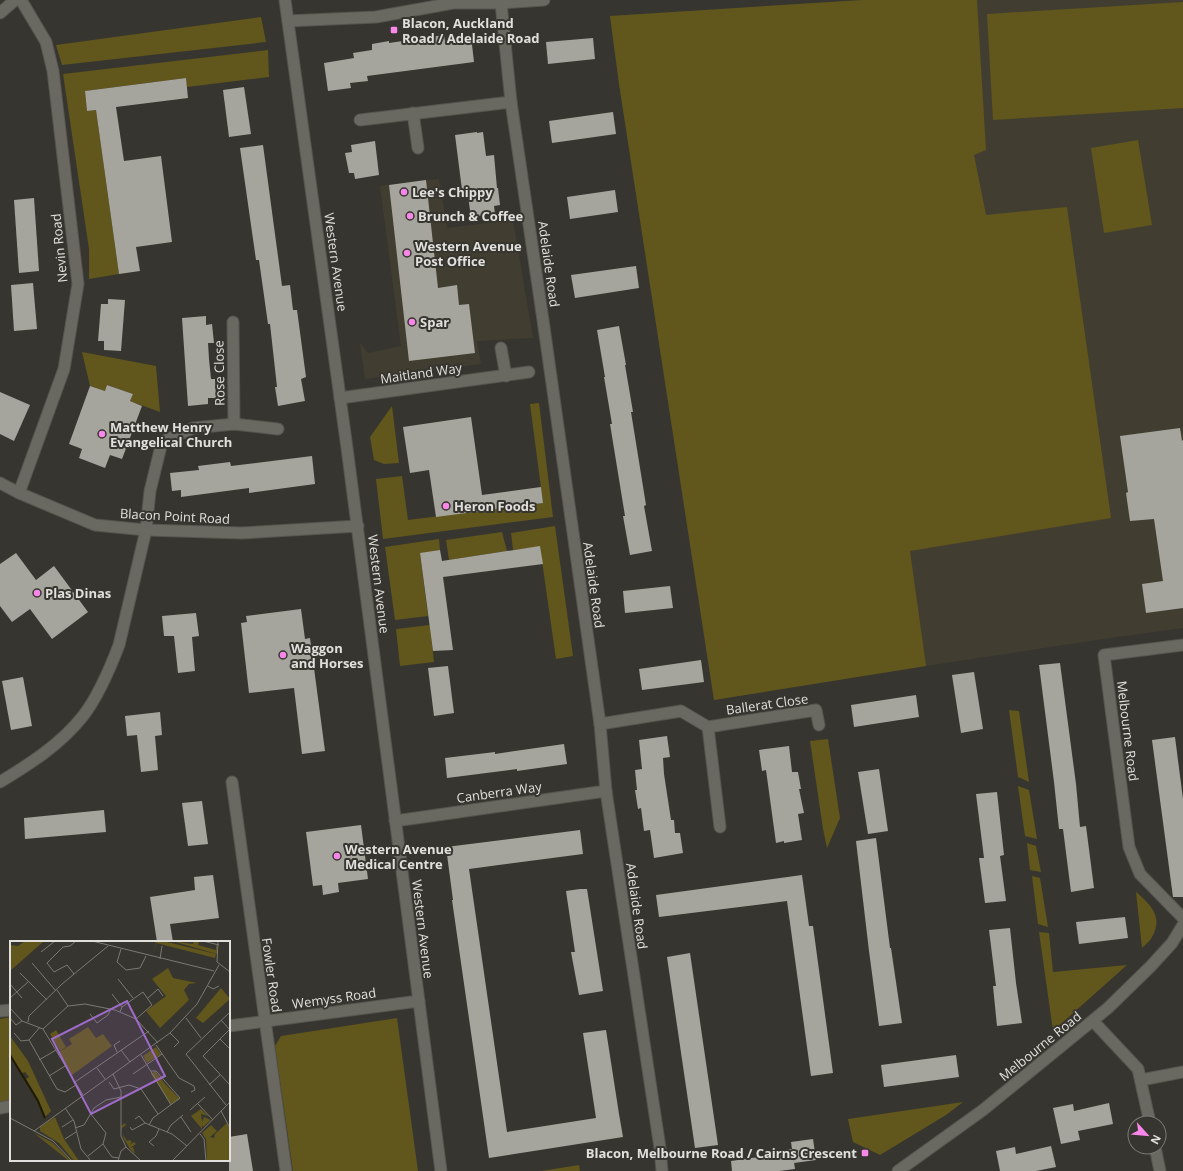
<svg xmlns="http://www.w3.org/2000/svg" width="1183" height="1171" font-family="'Open Sans',sans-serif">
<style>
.built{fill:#413e31}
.green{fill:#61561c}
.building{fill:#a6a59d}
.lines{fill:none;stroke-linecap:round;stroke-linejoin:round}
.minor-casing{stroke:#55544e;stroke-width:13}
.tertiary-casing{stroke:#55544e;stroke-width:13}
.minor{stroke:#6a6961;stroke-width:11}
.tertiary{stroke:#6a6961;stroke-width:11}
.poi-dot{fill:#f987e9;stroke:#37352f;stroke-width:1.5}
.labels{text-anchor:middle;stroke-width:4;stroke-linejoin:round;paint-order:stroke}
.poi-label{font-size:13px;font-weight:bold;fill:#e1e0dc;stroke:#37352f;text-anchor:start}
.street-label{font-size:13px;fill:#e1e0dc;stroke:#37352f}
.inset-river{fill:none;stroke:#201a00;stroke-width:2}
.inset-road{fill:none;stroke:#7b7974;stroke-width:1}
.view{fill:#9f6bc9;fill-opacity:0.15;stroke:#9f6bc9;stroke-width:2}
.inset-edge{fill:none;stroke:#e1e0dc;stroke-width:2}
</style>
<rect width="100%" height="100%" fill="#37352f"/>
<g class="built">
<path d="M862 0H1183V628L1103 639 926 666 714 700 619 84 610 16Z"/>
<path d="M439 179 447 228 513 220 533 338 477 341 481 364 365 379 360 343 368 353 401 346 380 186Z"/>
</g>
<g class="green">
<path d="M862 0H977L986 150 974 155 986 215 1067 207 1111 518 910 551 926 666 714 700 619 84 610 16Z"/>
<path d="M1183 2V108L993 120 987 14Z"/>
<path d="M261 17 266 42 62 65 56 45Z"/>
<path d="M268 50 269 77 187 87 186 78 85 91 87 111 96 110 119 274 89 279V249L63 74Z"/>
<path d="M1138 140 1152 225 1104 233 1091 148Z"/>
<path d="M82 352 156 366 160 412 130 401 133 394 108 385 105 391 90 386Z"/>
<path d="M539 403 553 517 383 539 376 479 402 476 408 520 543 503 530 404Z"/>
<path d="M392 406 399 463 384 464 374 460 370 437Z"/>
<path d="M555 526 573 656 556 659 540 547 513 550 511 533Z"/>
<path d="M502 532 507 551 449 560 446 540Z"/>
<path d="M439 539 440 550 420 554 428 616 395 620 385 547Z"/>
<path d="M430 625 434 662 400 666 396 629Z"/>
<path d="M1009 710 1019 711 1029 782 1018 777Z"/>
<path d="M828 739 840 818 827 848 823 829 810 741Z"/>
<path d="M1018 786 1029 790 1037 839 1025 836Z"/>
<path d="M1027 843 1036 846 1041 872 1030 870Z"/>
<path d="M1032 876 1040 878 1048 927 1038 924Z"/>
<path d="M1136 892C1150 904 1164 917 1152 937 1150 941 1145 945 1142 948Z"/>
<path d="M1039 932 1049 933 1053 972 1127 965 1053 1031Z"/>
<path d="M11 1017V1101L0 1103V1019Z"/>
<path d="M397 1018 418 1171H293L275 1046 281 1036Z"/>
<path d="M963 1102 946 1115 880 1155 853 1142 848 1119Z"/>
<path d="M579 1165 580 1171H541Z"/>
</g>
<g class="building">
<path d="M444 35 445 41 471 36 474 62 367 76 368 81 350 83 351 88 328 91 324 63 354 58 353 53 372 50V44L389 41V43Z"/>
<path d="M593 38 595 59 548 64 546 42Z"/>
<path d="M186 78 188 98 116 107 124 161 161 156 172 242 136 247 140 271 119 274 96 110 87 111 85 91Z"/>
<path d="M244 87 251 134 229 137 223 90Z"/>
<path d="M613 112 616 134 552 143 549 121Z"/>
<path d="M477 132V133L483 132 486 156 494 155 497 188H498L500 205 494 206 495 214 471 217 467 189 462 190 455 135Z"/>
<path d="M375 141 379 175 355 179 354 173H349L345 153 352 152 351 145Z"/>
<path d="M263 145 282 286 290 285 293 310H297L306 377 301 379 305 401 278 406 275 387H277L270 324H268L259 260H256L240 148Z"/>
<path d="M426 180 438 288 457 285 459 305 469 304 475 353 409 361 389 185Z"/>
<path d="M615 190 618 212 570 219 567 197Z"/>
<path d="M34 198 39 271 19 273 14 200Z"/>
<path d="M636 266 639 288 575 298 571 275Z"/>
<path d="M33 283 37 329 14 331 11 285Z"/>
<path d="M108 299 125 300 121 351 104 350V341H98L101 304H108Z"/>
<path d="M206 316V325L212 324 214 343H208L209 359 211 379H215L216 398H208V404L188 406 182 318Z"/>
<path d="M619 326 626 365H625L633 412H631L646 505 644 506 652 551 630 555 623 516H625L610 424H612L604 377H605L597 330Z"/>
<path d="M107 385 133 394 130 401 142 406 122 459 110 455 105 468 79 458 82 449 69 444 90 386 105 391Z"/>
<path d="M0 392 30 405 14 441 0 434Z"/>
<path d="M471 417 482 495 541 487 543 503 436 517 429 470 410 473 403 427Z"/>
<path d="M1180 428 1182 441 1183 440V608L1146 613 1142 584 1163 581 1154 519 1130 521 1126 493 1128 492 1120 436Z"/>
<path d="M312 456 315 484 249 493V488L181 497V490L172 491 170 473 199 470 198 466 230 462 231 466Z"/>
<path d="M540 546 543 564 443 577 453 650 433 651 420 553 440 550 442 561Z"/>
<path d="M16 553 36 580 54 566 88 612 52 639 30 609 12 622 0 606V564Z"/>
<path d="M670 586 673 608 625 613 623 591Z"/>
<path d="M301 609 305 639 310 638 325 751 302 754 294 688 249 693 241 623 247 622 246 616Z"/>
<path d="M196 613 199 636 192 637 195 671 178 673 174 636H164L162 616Z"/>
<path d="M701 660 704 682 642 690 639 669Z"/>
<path d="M1060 663 1076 784 1080 827 1086 826 1094 888 1071 892 1063 829H1059L1054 782 1039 665Z"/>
<path d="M448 666 454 713 434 716 428 668Z"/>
<path d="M974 672 983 729 961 733 952 675Z"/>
<path d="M23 677 32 726 11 730 2 681Z"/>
<path d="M916 695 919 717 854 727 851 705Z"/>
<path d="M160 712 162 735 155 736 158 770 141 772 137 735 127 736 125 716Z"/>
<path d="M667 736 670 757 663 758 664 774 671 820H674L675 833H680L683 853 654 858 650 830 644 831 641 808 638 809 635 790H637L635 770 642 769 639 740Z"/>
<path d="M1175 737 1183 799V897H1173L1152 740Z"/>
<path d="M564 744 567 764 517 771V769L447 778 445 758 495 752V754Z"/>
<path d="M789 746 792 772H798L801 789H799L804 813 798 814 802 840 784 843V841L776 843 766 770 762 771 759 750Z"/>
<path d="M879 769 888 831 868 834 858 772Z"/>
<path d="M997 792 1004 855 1000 856 1006 901 985 903 979 858H984L976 794Z"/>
<path d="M202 801 208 844 188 846 182 803Z"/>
<path d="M104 810 106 832 25 839 24 818Z"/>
<path d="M361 825 368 879 338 883 339 892 323 895 322 885 313 886 306 832Z"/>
<path d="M580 830 583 854 469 869 507 1132 596 1118 583 1033 606 1030 619 1114 623 1137 489 1158 452 900H453L446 847Z"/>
<path d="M876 838 890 948H891L902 1023 879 1026 869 951 856 841Z"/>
<path d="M213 875 219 918 170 924 173 942H157L150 897 195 890 194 877Z"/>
<path d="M802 875 809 926H813L833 1073 811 1076 787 901 659 917 656 895Z"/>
<path d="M580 889H587L603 991 579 995 571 952H575L566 891Z"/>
<path d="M1125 917 1128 938 1079 944 1076 922Z"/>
<path d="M1010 928 1016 983 1022 1023 997 1026 993 986H996L989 930Z"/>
<path d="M690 953 718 1145 695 1148 667 957Z"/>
<path d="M956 1055 959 1077 884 1087 881 1065Z"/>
<path d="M1109 1103 1113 1124 1078 1131 1080 1140 1061 1144 1053 1108 1073 1104 1074 1111Z"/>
<path d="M247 1134 253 1171H229V1137Z"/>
<path d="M813 1139 816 1160 794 1163 791 1142Z"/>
<path d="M1051 1146 1056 1167 1036 1171H1000L996 1151 1015 1147 1016 1154Z"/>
<path d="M792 1149 795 1169 779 1171H732L731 1161 766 1156V1153Z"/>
</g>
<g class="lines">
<defs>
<g id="minor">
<path d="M501 3 511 102 543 320 600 724 606 791 660 1148 662 1171"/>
<path d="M0 13 15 0"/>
<path d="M288 21 376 17 453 3H501L544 0"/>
<path d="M413 113 418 148"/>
<path d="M360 120 511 102"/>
<path d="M233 322 234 424"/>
<path d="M501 348 506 376"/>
<path d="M340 398 529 372"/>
<path d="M19 493 64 369 78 284 53 71 46 42 21 0"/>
<path d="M1183 645 1104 655 1129 847 1140 874 1183 918"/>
<path d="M600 724 681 711 708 727 720 827"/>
<path d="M708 727 816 710 819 725"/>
<path d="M0 782C30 764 61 744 83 716 97 698 111 666 119 645L146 530 150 491 162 442 193 428 234 424 278 429"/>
<path d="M232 782 286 1171"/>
<path d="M395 821 606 791"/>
<path d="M0 1011 11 1010"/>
<path d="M1093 1021 1138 1069 1150 1123"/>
<path d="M229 1026 419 1001"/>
<path d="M1141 1080 1183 1072"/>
<path d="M0 1108 11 1106"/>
<path d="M1155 1147 1160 1171"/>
<path d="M898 1171 983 1110 1108 1008 1151 966 1172 943 1183 925"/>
</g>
<g id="tertiary">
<path d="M285 0 347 448 441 1171"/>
<path d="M0 483 19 493 95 525 146 530 242 533 358 526"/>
</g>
</defs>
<use href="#minor" class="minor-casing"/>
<use href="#tertiary" class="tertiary-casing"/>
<use href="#minor" class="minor"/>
<use href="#tertiary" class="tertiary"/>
</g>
<g class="poi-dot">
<rect x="390" y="26" width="8" height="8" rx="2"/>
<circle cx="404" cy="192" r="4"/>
<circle cx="410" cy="216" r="4"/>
<circle cx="407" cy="253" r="4"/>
<circle cx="412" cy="322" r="4"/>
<circle cx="102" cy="434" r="4"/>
<circle cx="446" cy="506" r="4"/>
<circle cx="37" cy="593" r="4"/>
<circle cx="283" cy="655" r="4"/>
<circle cx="337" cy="856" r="4"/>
<rect x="861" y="1149" width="8" height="8" rx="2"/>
</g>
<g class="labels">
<g class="poi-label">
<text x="402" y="28">Blacon, Auckland<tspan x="402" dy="15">Road / Adelaide Road</tspan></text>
<text x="412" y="197">Lee's Chippy</text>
<text x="418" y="221">Brunch &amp; Coffee</text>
<text x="415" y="251">Western Avenue<tspan x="415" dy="15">Post Office</tspan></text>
<text x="420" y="327">Spar</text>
<text x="110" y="432">Matthew Henry<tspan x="110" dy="15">Evangelical Church</tspan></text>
<text x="454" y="511">Heron Foods</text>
<text x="45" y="598">Plas Dinas</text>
<text x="291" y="653">Waggon<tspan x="291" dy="15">and Horses</tspan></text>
<text x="345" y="854">Western Avenue<tspan x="345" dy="15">Medical Centre</tspan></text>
<text x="857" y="1158" text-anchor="end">Blacon, Melbourne Road / Cairns Crescent</text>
</g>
<g class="street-label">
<text transform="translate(59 248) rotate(-96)" y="5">Nevin Road</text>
<text transform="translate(336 262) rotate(82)" y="5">Western Avenue</text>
<text transform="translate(549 264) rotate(82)" y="5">Adelaide Road</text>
<text transform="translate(219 373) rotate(-91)" y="5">Rose Close</text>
<text transform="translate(421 373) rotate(-8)" y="5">Maitland Way</text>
<text transform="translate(175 516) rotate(3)" y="5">Blacon Point Road</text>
<text transform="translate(379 584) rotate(83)" y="5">Western Avenue</text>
<text transform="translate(594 585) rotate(82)" y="5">Adelaide Road</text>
<text transform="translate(767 704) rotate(-8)" y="5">Ballerat Close</text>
<text transform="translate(1128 731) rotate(83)" y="5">Melbourne Road</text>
<text transform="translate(499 792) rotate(-8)" y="5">Canberra Way</text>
<text transform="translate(637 906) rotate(82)" y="5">Adelaide Road</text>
<text transform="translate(423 929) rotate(83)" y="5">Western Avenue</text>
<text transform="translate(272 975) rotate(82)" y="5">Fowler Road</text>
<text transform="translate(334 998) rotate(-8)" y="5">Wemyss Road</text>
<text transform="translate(1040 1046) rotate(-39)" y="5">Melbourne Road</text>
</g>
</g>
<g transform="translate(10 941)">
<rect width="220" height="220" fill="#37352f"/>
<path d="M15 0H34L0 30V4L8 5ZM146 0H153L206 13 205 17 146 2 143 14ZM162 0 183 3 184 0H189L188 4 206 9V4L207 5V13ZM158 27 163 37 187 42 179 43 174 49 179 59 150 87 136 70 156 55 142 38ZM211 47 220 58 193 82 186 77ZM78 86 86 97 93 93 102 105 62 134 49 111 62 103 59 98ZM46 89 56 106 50 110 40 93ZM0 95 18 120 41 170 35 176 28 158 16 138 19 136 15 131 12 132 0 114ZM146 106 151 113 137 122 133 115ZM145 130 156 144 170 158 161 163 141 133ZM191 168 198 175 191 173 192 181 194 176 201 179 193 186 192 184V188L181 175ZM45 176 54 198 69 220H64L49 202 30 190V186ZM115 182 116 184 112 187V192L117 200 120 199 122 201 119 204 124 201 126 203 120 207 123 206 125 213 120 208 114 198 112 191 111 185ZM217 182 220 189V220H197L196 198 192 192 201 184 207 190 200 196 204 197 205 193ZM24 192 43 202 61 220H59Z" fill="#61561c"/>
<path class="inset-river" d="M0 114 28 160 35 177"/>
<path class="inset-road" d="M82 0 204 30M193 0 209 4M208 0 207 21 220 31M111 8 107 21 116 29 130 27 136 15M31 11 45 0M150 18 152 5M22 22 46 50M10 32 37 59M64 33 57 24 44 31 37 22 53 6 60 5 66 0M108 38 123 57M0 43 12 57M198 45 203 48 209 45M47 49 58 65M102 53 112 66M0 57 18 41M138 57 148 48 153 55M0 67 12 80M110 71 112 66 133 51 142 64 126 78M80 73 87 82 98 74 101 68M0 77 6 84 12 80M176 77 191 97M211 79 220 89M12 80 33 88 73 154M18 81 19 75 52 43 98 5M33 88 58 65 75 63 105 69 126 78 148 102M219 89 193 115 220 144M4 92 11 100 19 99 47 148 55 151 66 144M160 92 169 101 164 106M210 98 220 108M19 99 30 86M146 104 169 137 184 145 185 149 181 151M111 109 120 121M107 111 104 104 110 100M131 114 161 164M29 119 46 109M87 127 95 138M103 133 111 150V195L116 206 131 220M123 133 152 113M39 135 55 125M65 141 139 90M99 141 104 148 119 144 131 148 148 173M199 144 210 134M188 163 203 179M216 164 176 113 220 71M55 167 64 180 71 208 81 220M180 169 195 156M211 170 220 187M80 172 96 192 93 203 99 212 102 216 109 217M171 176 181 191M0 177 43 200 62 220M125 178 129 175 135 182 162 193 177 205M139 184 143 177 170 157 146 130H141M52 186 63 179M120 186 122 189 135 182M65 187 74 184 84 167 96 159 111 156M24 190 160 92 187 63 209 24M157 191 161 184 173 174M190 193 194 198 196 220M55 198 66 191M144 205 139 201 146 195 149 188M78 215 93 203M108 220 111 210 116 206M162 220 220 161"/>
<path class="view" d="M117 60 155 135 81 173 42 98Z"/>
<rect width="220" height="220" class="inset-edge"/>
</g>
<g transform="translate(1147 1135) rotate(117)"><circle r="19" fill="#37352f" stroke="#7b7974"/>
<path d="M0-3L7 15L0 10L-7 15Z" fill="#f987e9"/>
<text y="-6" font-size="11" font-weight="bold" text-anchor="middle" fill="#e1e0dc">N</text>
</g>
</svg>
